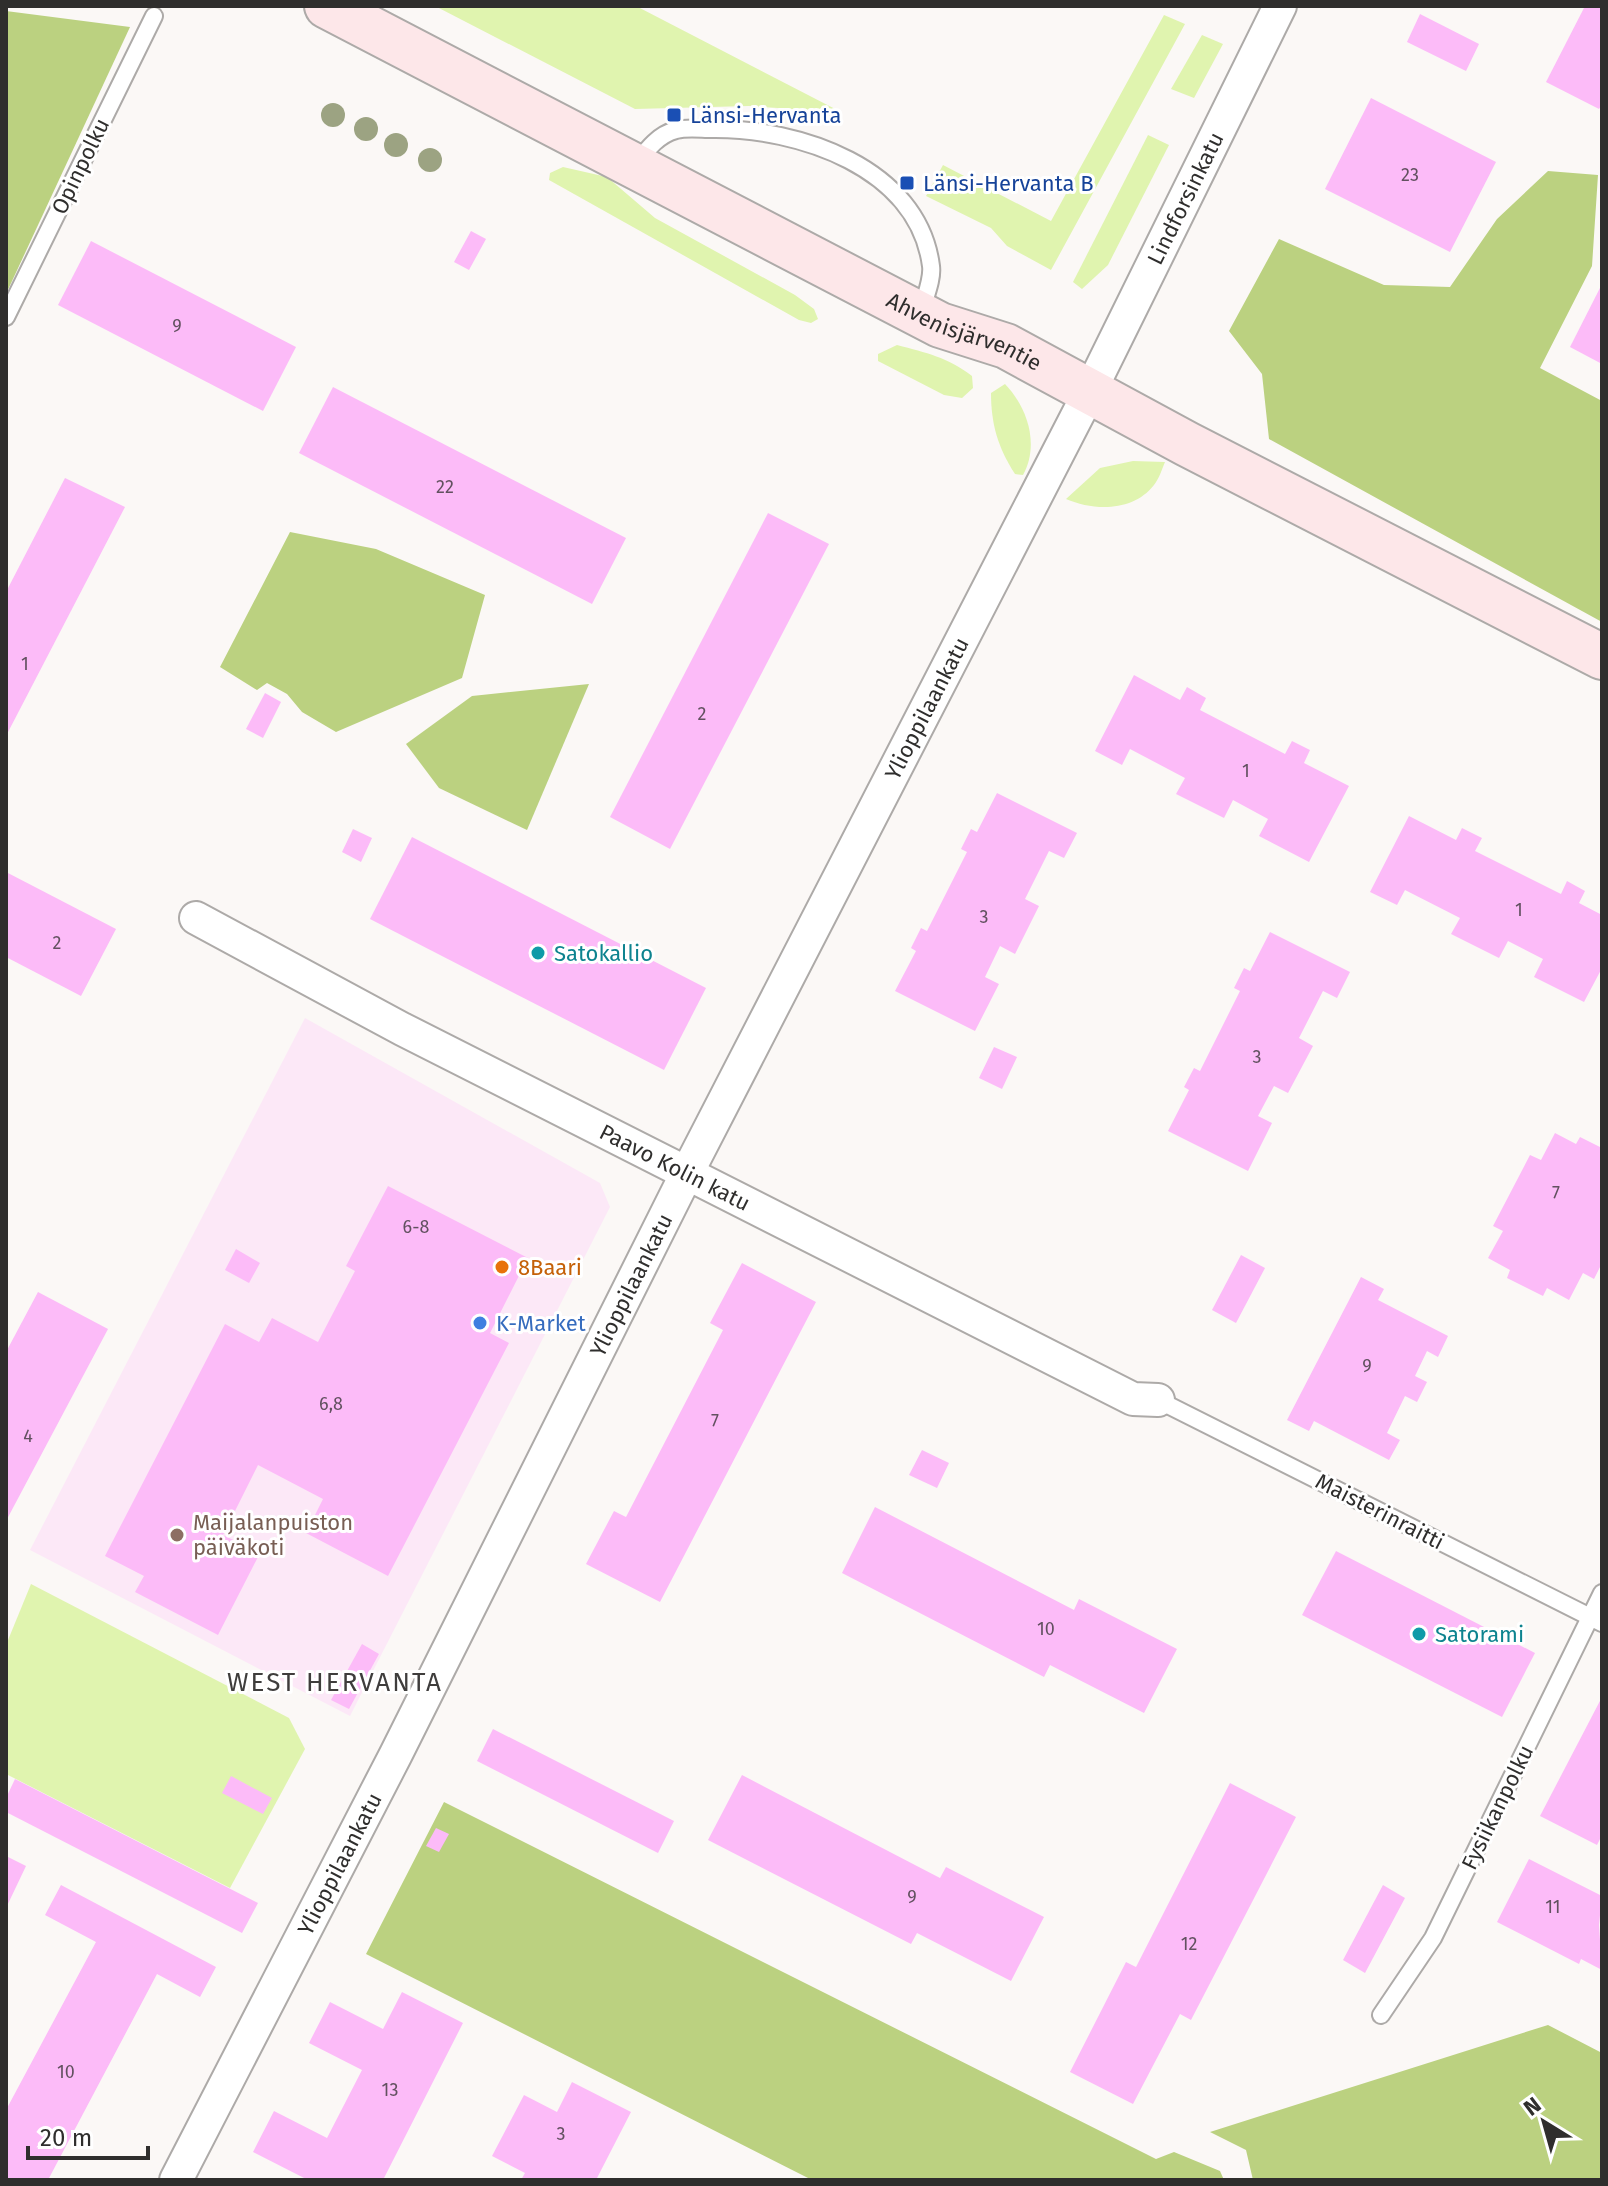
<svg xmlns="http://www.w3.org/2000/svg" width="1608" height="2186" font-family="'Fira Sans',sans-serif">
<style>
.commercial{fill:#fce8f7}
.green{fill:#e0f4af}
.forest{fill:#bbd180}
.building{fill:#fcbbf8}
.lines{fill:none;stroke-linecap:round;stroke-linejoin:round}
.service-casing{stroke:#adaaa8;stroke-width:20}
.minor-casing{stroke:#adaaa8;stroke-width:36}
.secondary-casing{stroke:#adaaa8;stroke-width:48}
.service{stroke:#fff;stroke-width:16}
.minor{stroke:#fff;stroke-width:32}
.secondary{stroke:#fde7e9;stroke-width:44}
.tree{fill:#9ca382}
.transit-dot{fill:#1a4fb4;stroke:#fff;stroke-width:3}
.culture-dot{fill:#0f9aa8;stroke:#fff;stroke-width:3}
.food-dot{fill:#e8710a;stroke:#fff;stroke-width:3}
.shop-dot{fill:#3f7fe0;stroke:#fff;stroke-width:3}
.education-dot{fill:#8d6e63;stroke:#fff;stroke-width:3}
.labels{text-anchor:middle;stroke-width:6;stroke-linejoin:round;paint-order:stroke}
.number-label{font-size:18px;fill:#625160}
.transit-label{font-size:22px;fill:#164399;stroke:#fff;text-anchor:start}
.street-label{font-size:22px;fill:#2f2e2d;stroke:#fff}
.culture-label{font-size:22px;fill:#0d838f;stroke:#fff;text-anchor:start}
.food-label{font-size:22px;fill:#c56008;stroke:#fff;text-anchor:start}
.shop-label{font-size:22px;fill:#366cbe;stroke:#fff;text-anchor:start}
.education-label{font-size:22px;fill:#785e54;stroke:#fff;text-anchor:start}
.quarter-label{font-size:26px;letter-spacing:2px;fill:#3f3d3c;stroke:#fff}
</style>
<rect width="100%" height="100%" fill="#fbf8f6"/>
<path class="commercial" d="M305 1018 600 1183 610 1207 350 1716 30 1550Z"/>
<g class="green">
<path d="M435 6H636L841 112 830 118 793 109 749 106 635 109Z"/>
<path d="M1164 15 1185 24 1051 270 1007 246 991 228 926 196 943 165 1051 221Z"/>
<path d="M1202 35 1223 44 1194 98 1171 89Z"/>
<path d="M1148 135 1169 145 1108 265 1082 289 1073 282Z"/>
<path d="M563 167 607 177 655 218 795 295 814 309 818 319 811 323 799 320 549 180 550 173Z"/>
<path d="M897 345C927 353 947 357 972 376L973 388 962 398 944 395 878 361V354Z"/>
<path d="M1005 384C1027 407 1040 444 1023 475L1015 474C998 448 991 424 991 393Z"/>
<path d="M1133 461 1165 462C1162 469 1159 479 1154 485 1133 512 1094 511 1066 499L1100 468Z"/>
<path d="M31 1584 289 1718 305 1749 230 1888 6 1774V1645Z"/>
</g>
<g class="forest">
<path d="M6 11 130 27 6 294Z"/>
<path d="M1548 171 1598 175 1592 266 1540 368 1602 401V622L1269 439 1262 374 1229 331 1279 239 1384 285 1450 287 1497 219Z"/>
<path d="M290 532 376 549 485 595 462 678 336 732 302 712 287 694 267 683 257 690 220 667Z"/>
<path d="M589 684 527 830 439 788 406 744 472 696Z"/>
<path d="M444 1802 1156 2159 1174 2152 1220 2171 1224 2180H812L366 1954Z"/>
<path d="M1548 2025 1602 2053V2180H1253L1246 2150 1210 2132Z"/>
</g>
<g class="building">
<path d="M1585 6H1602V104L1599 109 1546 82Z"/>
<path d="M1420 14 1479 44 1466 71 1407 42Z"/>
<path d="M1371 98 1496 162 1450 252 1325 189Z"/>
<path d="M471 231 486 239 469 270 454 262Z"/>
<path d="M91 241 296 347 263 411 58 305Z"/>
<path d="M1602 284V364L1570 347Z"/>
<path d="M333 387 626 538 592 604 299 453Z"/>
<path d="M65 478 125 507 6 736V592Z"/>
<path d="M768 513 829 544 670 849 610 817Z"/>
<path d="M1134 675 1180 700 1187 687 1206 698 1200 710 1285 754 1292 741 1310 750 1304 763 1349 786 1309 862 1259 836 1268 819 1233 800 1224 818 1176 794 1185 778 1130 749 1122 765 1095 751Z"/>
<path d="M265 693 281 702 263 738 246 729Z"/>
<path d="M997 793 1077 833 1064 858 1049 851 1025 899 1039 906 1015 954 1000 946 985 977 999 984 975 1031 895 991 916 951 911 948 921 928 927 931 967 852 961 849 971 829 977 832Z"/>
<path d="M1409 816 1456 840 1462 828 1482 838 1475 851 1561 894 1567 881 1585 891 1579 903 1602 915V968L1584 1002 1534 977 1543 959 1508 941 1499 958 1451 934 1460 918 1405 890 1397 905 1370 892Z"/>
<path d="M353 829 372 838 361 862 342 852Z"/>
<path d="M412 837 706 988 664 1070 370 919Z"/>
<path d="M6 872 116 929 81 996 6 957Z"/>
<path d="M1270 932 1350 972 1337 998 1323 991 1299 1038 1313 1046 1288 1093 1274 1086 1258 1116 1272 1123 1248 1171 1168 1131 1189 1090 1184 1087 1194 1068 1200 1071 1240 991 1234 988 1244 968 1250 971Z"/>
<path d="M994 1047 1017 1057 1002 1089 979 1078Z"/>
<path d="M1555 1133 1576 1144 1580 1137 1602 1148V1263L1594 1279 1583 1273 1569 1300 1547 1288 1543 1296 1507 1278 1510 1270 1488 1258 1503 1231 1493 1226 1530 1155 1541 1160Z"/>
<path d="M388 1186 528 1258 490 1333 509 1343 388 1576 306 1533 323 1499 258 1465 223 1535 260 1553 218 1635 135 1592 144 1576 105 1556 225 1324 259 1342 272 1318 318 1342 355 1271 346 1266Z"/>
<path d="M236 1249 260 1263 249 1283 225 1270Z"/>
<path d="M1241 1255 1265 1268 1236 1323 1212 1310Z"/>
<path d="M742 1263 816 1302 660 1602 586 1564 614 1511 626 1517 723 1330 710 1323Z"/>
<path d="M1361 1277 1384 1289 1378 1300 1448 1336 1438 1357 1427 1351 1415 1376 1427 1382 1417 1402 1405 1396 1387 1433 1400 1440 1389 1460 1314 1421 1309 1431 1287 1420Z"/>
<path d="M38 1292 108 1329 6 1521V1352Z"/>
<path d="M922 1450 949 1463 937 1488 909 1475Z"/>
<path d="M875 1507 1074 1610 1079 1599 1177 1649 1144 1713 1050 1665 1044 1677 842 1573Z"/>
<path d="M1336 1551 1535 1653 1502 1717 1302 1615Z"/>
<path d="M362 1644 379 1654 349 1709 331 1700Z"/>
<path d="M1602 1697V1835L1597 1845 1540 1816Z"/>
<path d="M493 1729 674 1821 658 1853 477 1761Z"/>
<path d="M742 1775 940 1878 946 1867 1044 1917 1011 1981 917 1933 911 1944 708 1840Z"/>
<path d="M231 1776 272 1798 263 1814 222 1793Z"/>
<path d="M15 1779 258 1903 242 1933 6 1812V1798Z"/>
<path d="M1230 1783 1296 1817 1191 2020 1180 2014 1133 2104 1070 2072 1126 1962 1136 1967Z"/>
<path d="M436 1828 449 1834 439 1852 426 1846Z"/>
<path d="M6 1856 26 1866 6 1908Z"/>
<path d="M1529 1859 1602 1896 1599 1925 1602 1970 1581 1959 1579 1964 1497 1922Z"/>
<path d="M61 1885 216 1967 200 1997 157 1974 48 2180H6V2110L96 1942 45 1915Z"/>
<path d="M1383 1885 1405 1898 1365 1973 1343 1960Z"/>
<path d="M402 1992 463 2023 383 2180H308L253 2152 274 2111 327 2138 362 2070 309 2043 330 2002 383 2029Z"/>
<path d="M572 2082 631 2112 596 2180H521L525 2173 492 2156 524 2095 557 2112Z"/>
</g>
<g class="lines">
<defs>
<g id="service">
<path d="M635 165C646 151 657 135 676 130 686 127 701 129 712 129 798 128 918 167 931 266 933 280 924 299 921 313"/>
<path d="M6 317 154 16"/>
<path d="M1158 1400 1602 1623"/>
<path d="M1381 2015 1433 1938 1602 1593"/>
</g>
<g id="minor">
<path id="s1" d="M196 918 402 1029 1133 1399 1158 1400"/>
<path id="s2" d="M176 2180 396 1754 687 1173 1090 391 1280 6"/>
</g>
<g id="secondary">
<path id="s3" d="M327 6 940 325 1006 346 1187 444 1602 657"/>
</g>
</defs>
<use href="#service" class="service-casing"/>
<use href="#minor" class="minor-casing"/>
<use href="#secondary" class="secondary-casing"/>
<use href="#service" class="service"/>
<use href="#minor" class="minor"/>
<use href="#secondary" class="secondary"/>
</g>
<g class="tree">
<circle cx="333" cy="115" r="12"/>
<circle cx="366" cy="129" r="12"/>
<circle cx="396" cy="145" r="12"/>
<circle cx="430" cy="160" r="12"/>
</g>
<g class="transit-dot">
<rect x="666" y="107" width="16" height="16" rx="4"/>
<rect x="899" y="175" width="16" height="16" rx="4"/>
</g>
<g class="culture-dot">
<circle cx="538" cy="953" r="8"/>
<circle cx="1419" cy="1634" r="8"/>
</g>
<circle class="food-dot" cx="502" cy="1267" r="8"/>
<circle class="shop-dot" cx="480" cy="1323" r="8"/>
<circle class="education-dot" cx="177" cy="1535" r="8"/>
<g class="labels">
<g class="number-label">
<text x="1410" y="181">23</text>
<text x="177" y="332">9</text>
<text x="445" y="493">22</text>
<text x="25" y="670">1</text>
<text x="702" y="720">2</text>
<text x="1246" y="777">1</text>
<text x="1519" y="916">1</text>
<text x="984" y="923">3</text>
<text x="57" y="949">2</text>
<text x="1257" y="1063">3</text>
<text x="1556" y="1199">7</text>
<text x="416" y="1233">6-8</text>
<text x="1367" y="1372">9</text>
<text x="331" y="1410">6,8</text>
<text x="715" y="1427">7</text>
<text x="28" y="1442">4</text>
<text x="1046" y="1635">10</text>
<text x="912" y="1903">9</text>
<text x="1553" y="1913">11</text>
<text x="1189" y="1950">12</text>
<text x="66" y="2078">10</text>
<text x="390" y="2096">13</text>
<text x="561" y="2140">3</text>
</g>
<g class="transit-label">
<text x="690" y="123">Länsi-Hervanta</text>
<text x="923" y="191">Länsi-Hervanta B</text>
</g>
<g class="street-label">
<text transform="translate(80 166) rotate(-64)" y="8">Opinpolku</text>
<text dy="8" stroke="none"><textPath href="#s2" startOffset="2224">Lindforsinkatu</textPath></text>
<text dy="8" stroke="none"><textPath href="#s3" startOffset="716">Ahvenisjärventie</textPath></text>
<text dy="8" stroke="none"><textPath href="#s2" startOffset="1652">Ylioppilaankatu</textPath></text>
<text dy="8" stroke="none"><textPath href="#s1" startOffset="540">Paavo Kolin katu</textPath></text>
<text dy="8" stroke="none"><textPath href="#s2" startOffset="1004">Ylioppilaankatu</textPath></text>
<text transform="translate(1380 1511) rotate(27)" y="8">Maisterinraitti</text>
<text transform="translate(1497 1807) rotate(-64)" y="8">Fysiikanpolku</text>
<text dy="8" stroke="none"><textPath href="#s2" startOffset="356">Ylioppilaankatu</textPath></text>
</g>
<g class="culture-label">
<text x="554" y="961">Satokallio</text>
<text x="1435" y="1642">Satorami</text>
</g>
<g class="food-label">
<text x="518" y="1275">8Baari</text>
</g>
<g class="shop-label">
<text x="496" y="1331">K-Market</text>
</g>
<g class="education-label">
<text x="193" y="1530">Maijalanpuiston<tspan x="193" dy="25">päiväkoti</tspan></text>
</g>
<g class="quarter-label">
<text x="335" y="1691">WEST HERVANTA</text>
</g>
</g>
<rect width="1608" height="2186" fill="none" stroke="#2f2e2d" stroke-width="16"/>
<g transform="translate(1544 2122) rotate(323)" stroke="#ffffff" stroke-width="6" paint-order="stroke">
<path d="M0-6L14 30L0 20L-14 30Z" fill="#2f2e2d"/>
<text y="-12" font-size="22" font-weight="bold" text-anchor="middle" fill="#2f2e2d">N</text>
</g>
<path d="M28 2146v12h120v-12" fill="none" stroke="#2f2e2d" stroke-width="4"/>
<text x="40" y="2146" font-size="24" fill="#2f2e2d" stroke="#ffffff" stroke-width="6" paint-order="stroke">20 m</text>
</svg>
